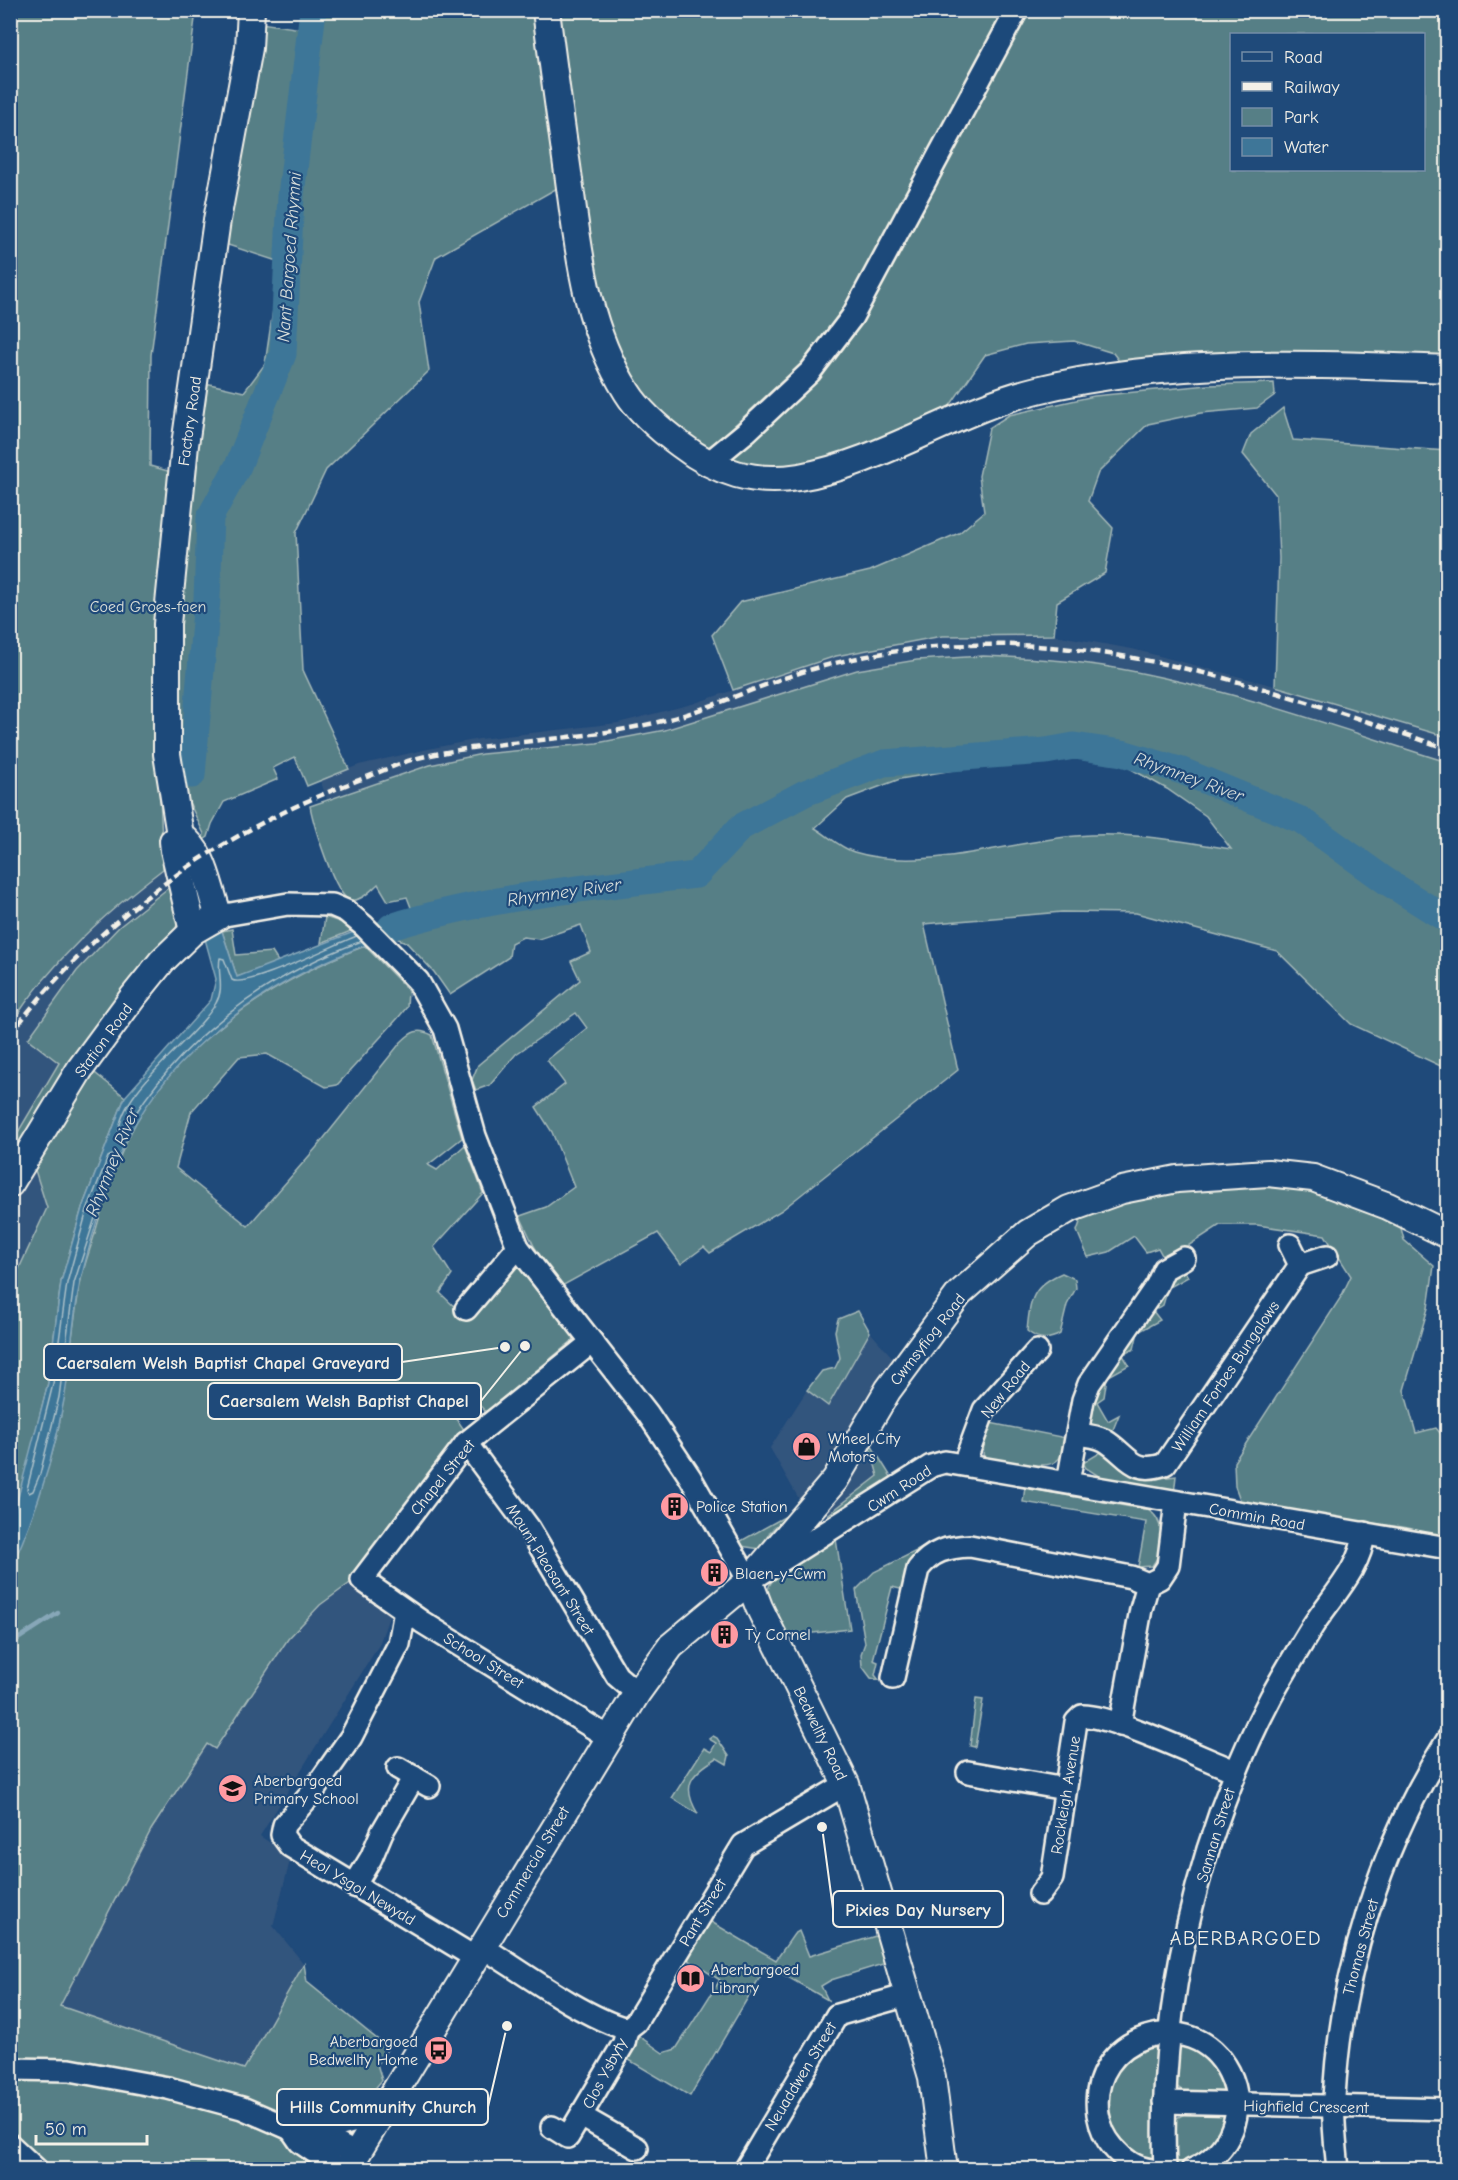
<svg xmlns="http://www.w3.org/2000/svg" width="1458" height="2180" font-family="'Comic Neue',sans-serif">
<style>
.built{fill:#33547d}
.green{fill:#567f86;stroke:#a5b8b7;stroke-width:1.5;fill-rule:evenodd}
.water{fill:#3e7698;stroke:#87a7b8;stroke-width:1.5}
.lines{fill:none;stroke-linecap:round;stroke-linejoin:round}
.shore{stroke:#abc0c8;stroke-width:1.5}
.stream{stroke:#87a7b8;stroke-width:4.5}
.river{stroke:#3e7698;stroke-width:27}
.minor-casing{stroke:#f4f1e8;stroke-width:26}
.major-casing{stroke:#f4f1e8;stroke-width:30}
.minor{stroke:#1f4a7a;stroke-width:21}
.major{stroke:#1f4a7a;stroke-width:26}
.rail{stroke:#f4f1e8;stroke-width:4.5;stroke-dasharray:9 4.5;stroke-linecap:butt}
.labels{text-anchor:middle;stroke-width:4.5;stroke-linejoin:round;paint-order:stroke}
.street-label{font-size:16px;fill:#f4f1e8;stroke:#1f4a7a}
.park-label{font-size:16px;fill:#dce0d9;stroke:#1f4a7a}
.poi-label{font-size:16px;fill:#f4f1e8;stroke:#1f4a7a;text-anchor:start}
.water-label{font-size:18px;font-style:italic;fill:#d9dfdc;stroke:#1f4a7a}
.quarter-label{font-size:20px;letter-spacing:1.5px;fill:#f4f1e8;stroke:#1f4a7a}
.leader{fill:none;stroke:#f4f1e8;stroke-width:2}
.callout-dot{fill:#f4f1e8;stroke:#1f4a7a;stroke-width:2}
.callout{fill:#1f4a7a;stroke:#f4f1e8;stroke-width:2}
.callout-label{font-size:18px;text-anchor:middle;font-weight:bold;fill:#f4f1e8}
</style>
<rect width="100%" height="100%" fill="#1f4a7a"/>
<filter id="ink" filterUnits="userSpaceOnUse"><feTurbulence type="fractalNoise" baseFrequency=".0167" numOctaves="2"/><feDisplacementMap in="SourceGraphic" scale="12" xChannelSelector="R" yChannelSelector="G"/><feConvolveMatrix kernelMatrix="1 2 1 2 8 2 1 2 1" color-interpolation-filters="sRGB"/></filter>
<g filter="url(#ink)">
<g class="built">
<path d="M1054 635 1132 649 1275 686 1448 737 1447 762 1201 688 1115 668 1046 659 983 656 917 660 857 670 665 730 597 743 482 754 430 765 327 799 320 780 359 765 428 749 479 739 618 723 692 704 836 656 942 636Z"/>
<path d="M163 869 172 885 119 927 77 971 29 1038 59 1063 11 1144V1024L61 957 107 912Z"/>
<path d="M35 1170 47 1208 11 1288V1209Z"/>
<path d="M870 1332 893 1358 840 1450 807 1496 799 1499 770 1448 807 1390 829 1405Z"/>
<path d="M868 1440 878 1476 829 1514 825 1506Z"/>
<path d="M350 1583 391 1611 379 1645 260 1836 291 1857 273 1926 304 1964 244 2069 59 2007 151 1830 207 1744 216 1749 288 1639 320 1605Z"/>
</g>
<g class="green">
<path d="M301 10 533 11 559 187 436 257 419 302 429 371 326 470 296 533 303 670 349 769 307 786 295 757 273 768 278 779 224 802 212 824 208 837 202 841 204 834 183 789 180 740 158 742 163 869C103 915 53 960 11 1024L10 11H196L151 355 150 466 189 477 201 382 244 392 265 364 280 262 225 244 261 23 301 29Z"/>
<path d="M555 11H1009L859 286 811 354 706 452 661 420 627 372 607 330 591 276Z"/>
<path d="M1025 11H1447V358L1125 369 1113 353 1074 341 1026 344 985 355 947 410 847 454 794 471 721 462 816 375 878 292ZM1232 34H1424V170H1232Z"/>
<path d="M1274 383 1275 395 1257 408 1201 413 1148 424 1098 473 1088 501 1113 528 1105 573 1057 602 1054 635 942 636 836 656 733 690 712 635 740 602 870 571 959 533 984 512 979 476 989 428 1009 415 1094 396 1208 385Z"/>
<path d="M1283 408 1293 440 1447 451V737L1275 686 1279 558 1276 495 1243 454 1251 434Z"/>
<path d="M983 656C1028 658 1071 660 1115 668 1228 688 1338 728 1447 762V1069L1351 1024 1277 951 1136 913 1062 912 924 924 958 1070 782 1210 710 1253 704 1247 681 1264 658 1233 560 1287 534 1246 520 1216 546 1207 574 1187 552 1132 536 1107 565 1084 547 1060 587 1028 576 1013 516 1054 490 1085 476 1090 472 1080 478 1065 580 980 571 961 591 952 581 925 539 939 523 937 511 943 509 957 450 995 434 972 406 942 391 936 427 924 421 906 412 910 407 897 388 901 378 884C371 890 361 902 350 900 335 897 313 822 310 806L430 765 482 754 597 743 665 730 857 670 917 660ZM1066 751 1115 760 1167 789 1206 816 1231 849C1180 841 1127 831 1076 836 1007 842 922 873 854 852 841 848 827 835 815 828L847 799 900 779Z"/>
<path d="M172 885 178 919 176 929 83 1051 11 1166V1144L59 1063 28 1039 77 971 119 927Z"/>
<path d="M325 917 343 923 351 931 321 943Z"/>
<path d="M232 929 236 955 272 952 279 963 237 977 222 931Z"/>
<path d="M365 946 408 990 407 1007 398 1018 337 1085 326 1087 267 1054 239 1057 191 1112 176 1168 248 1226 316 1148 401 1042C412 1031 418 1028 432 1035L462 1138 428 1165 437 1170 465 1145 483 1193 434 1247 452 1275 440 1293 460 1312 516 1264 578 1336 486 1412 473 1398 453 1414 465 1431 350 1583 320 1605 288 1639 215 1749 207 1744 151 1830 60 2006 244 2069 304 1964 307 1982 388 2048 377 2064 382 2080C350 2120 339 2120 291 2108L277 2136 292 2144 312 2160 308 2163 313 2169H53L11 2134 10 1288 47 1208 35 1170 91 1070 125 1097 82 1208 61 1282 48 1383 26 1470 45 1476C67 1414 68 1349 80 1285 83 1267 90 1250 95 1233 104 1201 114 1168 128 1138 170 1047 274 980 365 946Z"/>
<path d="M1278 1181 1343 1195 1399 1220 1404 1240 1434 1266 1428 1308 1404 1390 1416 1433 1436 1428 1447 1441V1538L1408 1528 1242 1505 1235 1486 1234 1462 1341 1297 1351 1276 1325 1235 1257 1225H1220L1171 1257 1162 1255 1158 1248 1146 1252 1134 1236 1109 1252 1088 1257 1077 1231 1084 1211 1152 1194Z"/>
<path d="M1182 1266 1188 1277 1168 1288 1163 1305 1157 1309 1155 1306 1171 1273Z"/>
<path d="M1062 1273 1075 1279 1076 1288 1067 1305 1060 1334C1048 1341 1038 1340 1027 1331 1030 1299 1032 1286 1062 1273Z"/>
<path d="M1149 1306 1160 1320 1138 1332 1134 1349 1126 1353 1121 1346Z"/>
<path d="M858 1311 870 1332 828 1406 807 1390 822 1371 835 1368 840 1358 835 1331 838 1319Z"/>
<path d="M1119 1349 1129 1365 1107 1377 1104 1397 1097 1402 1108 1421 1119 1415 1110 1437 1086 1427V1409Z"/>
<path d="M990 1423 1066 1438C1063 1456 1059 1466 1039 1465L1038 1469 983 1459 984 1439Z"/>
<path d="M868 1440 893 1480 825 1526 829 1514 878 1476Z"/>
<path d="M1108 1448 1157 1472 1160 1478 1176 1476 1174 1494 1098 1481 1099 1476 1086 1468 1083 1463Z"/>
<path d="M1026 1480 1032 1489 1148 1510C1166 1520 1164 1551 1152 1566L1138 1567 1146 1522 1023 1502Z"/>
<path d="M788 1515 770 1532 760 1549 741 1546 739 1542Z"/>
<path d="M944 1537 946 1542 904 1590 892 1587 873 1660 878 1662 875 1675 879 1680 871 1678 862 1666 861 1654 865 1643 856 1590 874 1572Z"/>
<path d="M836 1539 850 1629 785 1636C777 1619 759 1598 772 1581Z"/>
<path d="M976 1699 983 1700 975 1747 970 1746Z"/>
<path d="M713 1736 717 1738 729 1756 727 1764 717 1758C690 1774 681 1786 698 1814L672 1798 704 1748 711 1752 716 1743 709 1739Z"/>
<path d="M708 1920 776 1960 794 1934 799 1931 809 1956 879 1935 886 1963 831 1980 821 1986 828 2000 767 1965 690 2096 624 2057 636 2034 663 2053 676 2049 720 1980 684 1957Z"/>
<path d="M1183 2041 1217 2061 1228 2095C1208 2095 1187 2100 1174 2083L1178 2043Z"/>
<path d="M1158 2043 1153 2163 1118 2146 1102 2098 1122 2057Z"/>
<path d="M1225 2111 1229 2116 1224 2135 1189 2164 1176 2166 1175 2119 1186 2113Z"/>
</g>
<path class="water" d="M421 906 427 924C400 934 372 942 346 953 259 988 172 1052 128 1137 109 1174 90 1242 80 1283 72 1322 71 1362 64 1400 54 1457 35 1516 11 1568V1524L48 1383 61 1282 82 1208 125 1097 211 1000 216 979 205 939 222 931 237 977Z"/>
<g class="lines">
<g class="shore">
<path d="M381 926 415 915 418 917 417 921 386 932"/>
<path d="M357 936C337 943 246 989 232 980L224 959 220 958C217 973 225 988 216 1003 195 1040 119 1090 119 1133L124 1132C177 1041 263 977 362 941"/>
<path d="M112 1155 114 1159 74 1283 59 1397 40 1474 33 1491 29 1493 27 1489 53 1384 67 1283 87 1210 108 1157Z"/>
</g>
<path class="stream" d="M10 1644 58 1613"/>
<g class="river">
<path d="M192 775 207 599 210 517 238 466 283 354 291 195 313 10"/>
<path d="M391 927C489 896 594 887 696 875L741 827 805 793 884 763 1046 751 1074 746 1122 753 1182 771 1301 820 1386 881 1448 920"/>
</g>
<defs>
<g id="minor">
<path d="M707 464 746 432 810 372 852 317 1017 10"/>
<path d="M219 916 288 904 332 905 346 911 364 926 418 981 445 1029 475 1136 518 1247 648 1414 690 1477 749 1581 931 1466 945 1462 1448 1548"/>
<path d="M1300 1265 1327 1256"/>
<path d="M466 1309 518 1247"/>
<path d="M592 1342 466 1443 362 1580 422 1622 608 1737"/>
<path d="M1077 1434C1085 1435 1096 1436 1104 1440 1128 1454 1132 1476 1165 1464L1300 1265 1290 1245"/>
<path d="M466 1443 529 1528 617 1676 637 1693"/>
<path d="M964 1464 984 1410 1037 1351"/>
<path d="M1068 1482 1083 1400 1089 1384 1157 1285 1164 1269 1184 1258"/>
<path d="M405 1611 399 1644 351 1737 312 1793 284 1825 282 1835 290 1846 474 1957"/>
<path d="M893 1678 918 1569C932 1551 947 1547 970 1546L1131 1577 1148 1584 1160 1578 1168 1566 1176 1502"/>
<path d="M1120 1725 1141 1609 1148 1584"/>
<path d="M398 1768 429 1786"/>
<path d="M968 1772 1065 1789"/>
<path d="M354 1886 371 1858 382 1832 414 1777"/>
<path d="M1040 1894 1052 1878 1076 1722 1082 1716C1110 1714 1204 1759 1235 1771"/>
<path d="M481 1946C521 1971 583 2017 627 2029L636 2022 743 1845 846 1784"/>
<path d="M10 2069 70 2070 168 2088 242 2108 291 2129 308 2127 320 2131 325 2137 356 2154"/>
<path d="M1164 2102 1448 2109"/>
<path d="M581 2116 637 2148"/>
<path d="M552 2127 568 2137 624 2043 627 2029"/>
<path d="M291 2129 300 2142 341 2170"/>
<path d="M320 2131 378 2115"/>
<path d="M10 2145 37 2170"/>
<path d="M745 2170 837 2015 908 1995"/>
<path d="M1151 2170C1135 2168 1123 2159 1113 2147 1105 2138 1100 2125 1098 2114 1087 2036 1193 2001 1229 2072 1248 2110 1231 2153 1192 2170"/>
<path d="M1165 2170C1158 2009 1196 1840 1271 1697 1284 1673 1298 1650 1312 1627 1331 1597 1361 1569 1364 1533"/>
<path d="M1338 2170C1336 2146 1332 2120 1334 2097 1341 1972 1380 1845 1448 1739"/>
</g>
<g id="major">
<path d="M546 10C553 67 561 124 569 180 579 254 586 327 627 392 640 413 662 431 681 445 717 473 754 484 799 477 881 463 955 410 1037 390 1167 358 1315 363 1448 369"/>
<path d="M180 835 173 841 174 850 193 931"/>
<path d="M10 1184 80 1069 133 997 162 961 193 931 219 916C208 888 206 853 180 835L167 754V624L185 445 217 220 249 48 251 10"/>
<path d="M749 1581 759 1607 846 1784 932 2077 944 2170"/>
<path d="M347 2170 637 1693 671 1646 749 1581 835 1480 888 1390 959 1294 1028 1233 1069 1209 1122 1190 1177 1179 1268 1173 1313 1178 1388 1206 1448 1235"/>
</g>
</defs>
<use href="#minor" class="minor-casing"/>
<use href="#major" class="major-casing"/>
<use href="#minor" class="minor"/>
<use href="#major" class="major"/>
<path class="rail" d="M10 1035C99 917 221 831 359 780 381 772 403 761 426 756 505 739 587 741 666 720 716 707 763 683 813 669 879 650 946 643 1015 645 1163 650 1308 701 1448 749"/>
</g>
</g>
<defs>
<symbol id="shop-disc" viewBox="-11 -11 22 22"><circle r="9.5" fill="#ff9aa2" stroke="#1f4a7a"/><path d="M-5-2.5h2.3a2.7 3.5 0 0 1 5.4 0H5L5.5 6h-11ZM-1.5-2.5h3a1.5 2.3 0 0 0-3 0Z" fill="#111"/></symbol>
<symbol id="building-disc" viewBox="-11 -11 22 22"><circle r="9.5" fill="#ff9aa2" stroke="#1f4a7a"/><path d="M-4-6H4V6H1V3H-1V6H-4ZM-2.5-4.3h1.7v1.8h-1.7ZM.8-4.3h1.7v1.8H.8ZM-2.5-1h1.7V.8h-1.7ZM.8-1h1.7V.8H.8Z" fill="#111"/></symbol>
<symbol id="school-disc" viewBox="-11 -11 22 22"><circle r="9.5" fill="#ff9aa2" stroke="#1f4a7a"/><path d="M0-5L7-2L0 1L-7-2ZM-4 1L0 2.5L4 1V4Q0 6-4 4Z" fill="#111"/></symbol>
<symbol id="library-disc" viewBox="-11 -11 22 22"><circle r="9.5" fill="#ff9aa2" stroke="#1f4a7a"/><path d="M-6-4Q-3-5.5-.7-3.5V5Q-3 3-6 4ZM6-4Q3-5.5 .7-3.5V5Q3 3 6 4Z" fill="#111"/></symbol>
<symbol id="bus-disc" viewBox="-11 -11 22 22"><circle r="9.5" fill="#ff9aa2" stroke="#1f4a7a"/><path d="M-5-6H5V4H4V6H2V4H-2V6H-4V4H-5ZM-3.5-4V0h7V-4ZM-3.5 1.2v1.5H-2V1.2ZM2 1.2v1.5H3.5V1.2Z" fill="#111"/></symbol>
</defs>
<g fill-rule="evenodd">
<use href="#shop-disc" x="790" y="1430" width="33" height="33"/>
<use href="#building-disc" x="658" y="1490" width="33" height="33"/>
<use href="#building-disc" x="698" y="1556" width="33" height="33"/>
<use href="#building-disc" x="708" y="1618" width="33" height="33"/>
<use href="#school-disc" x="216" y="1772" width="33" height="33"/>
<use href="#library-disc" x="674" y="1962" width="33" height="33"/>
<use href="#bus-disc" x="422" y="2034" width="33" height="33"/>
</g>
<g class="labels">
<g class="street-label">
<text transform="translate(189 421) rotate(-82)" y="6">Factory Road</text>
<text transform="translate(103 1040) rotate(-54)" y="6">Station Road</text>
<text transform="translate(927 1339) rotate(-52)" y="6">Cwmsyfiog Road</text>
<text transform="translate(1225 1376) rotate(-56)" y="6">William Forbes Bungalows</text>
<text transform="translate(1005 1389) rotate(-51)" y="6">New Road</text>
<text transform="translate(442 1477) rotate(-51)" y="6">Chapel Street</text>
<text transform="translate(899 1488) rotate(-33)" y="6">Cwm Road</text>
<text transform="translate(1257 1516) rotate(10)" y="6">Commin Road</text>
<text transform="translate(551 1569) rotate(58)" y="6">Mount Pleasant Street</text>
<text transform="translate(484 1660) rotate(32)" y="6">School Street</text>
<text transform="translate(821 1733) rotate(64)" y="6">Bedwellty Road</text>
<text transform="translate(1065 1795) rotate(-81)" y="6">Rockleigh Avenue</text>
<text transform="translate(1215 1835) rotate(-73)" y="6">Sannan Street</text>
<text transform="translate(532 1862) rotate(-59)" y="6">Commercial Street</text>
<text transform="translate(358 1887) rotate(31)" y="6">Heol Ysgol Newydd</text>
<text transform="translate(702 1912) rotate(-59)" y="6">Pant Street</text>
<text transform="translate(1360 1947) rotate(-75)" y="6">Thomas Street</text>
<text transform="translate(604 2073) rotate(-62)" y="6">Clos Ysbyty</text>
<text transform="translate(800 2076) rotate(-59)" y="6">Neuaddwen Street</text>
<text transform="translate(1306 2106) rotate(1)" y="6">Highfield Crescent</text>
</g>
<g class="park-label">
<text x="148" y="612">Coed Groes-faen</text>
</g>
<g class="poi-label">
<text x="828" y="1444">Wheel City<tspan x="828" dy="18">Motors</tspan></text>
<text x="696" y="1512">Police Station</text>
<text x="735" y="1579">Blaen-y-Cwm</text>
<text x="745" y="1640">Ty Cornel</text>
<text x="254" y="1786">Aberbargoed<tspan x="254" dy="18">Primary School</tspan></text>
<text x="711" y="1975">Aberbargoed<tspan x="711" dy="18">Library</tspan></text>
<text x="418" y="2047" text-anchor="end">Aberbargoed<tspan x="418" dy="18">Bedwellty Home</tspan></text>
</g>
<g class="water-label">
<text transform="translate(289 257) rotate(-86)" y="6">Nant Bargoed Rhymni</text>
<text transform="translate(1189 777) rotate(20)" y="6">Rhymney River</text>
<text transform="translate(564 892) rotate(-8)" y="6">Rhymney River</text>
<text transform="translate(112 1162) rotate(-68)" y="6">Rhymney River</text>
</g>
<g class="quarter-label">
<text x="1246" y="1945">ABERBARGOED</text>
</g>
</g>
<path class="leader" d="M505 1347L402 1362M525 1346L481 1401M822 1827L833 1909M507 2026L488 2107"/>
<g class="callout-dot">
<circle cx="505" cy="1347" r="6"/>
<circle cx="525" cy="1346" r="6"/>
<circle cx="822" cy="1827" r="6"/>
<circle cx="507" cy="2026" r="6"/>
</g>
<g class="callout">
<rect x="44" y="1344" width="358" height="36" rx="6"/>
<rect x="208" y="1383" width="273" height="36" rx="6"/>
<rect x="833" y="1891" width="170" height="36" rx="6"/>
<rect x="277" y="2089" width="211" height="36" rx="6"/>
</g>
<g class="callout-label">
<text x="223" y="1369">Caersalem Welsh Baptist Chapel Graveyard</text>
<text x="344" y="1407">Caersalem Welsh Baptist Chapel</text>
<text x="918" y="1916">Pixies Day Nursery</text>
<text x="383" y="2113">Hills Community Church</text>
</g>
<rect width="1458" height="2180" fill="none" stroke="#1f4a7a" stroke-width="36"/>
<rect x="18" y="18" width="1422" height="2144" fill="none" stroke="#f4f1e8" stroke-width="2" filter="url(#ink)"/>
<rect x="1230" y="33" width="195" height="138" fill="#1f4a7a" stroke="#748da6" stroke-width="1.5"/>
<rect x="1242" y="52" width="30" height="9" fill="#1f4a7a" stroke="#748da6" stroke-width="1.5"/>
<text x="1284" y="63" font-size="18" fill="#f4f1e8">Road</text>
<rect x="1242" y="82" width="30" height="9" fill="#f4f1e8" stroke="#748da6" stroke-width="1.5"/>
<text x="1284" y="93" font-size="18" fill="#f4f1e8">Railway</text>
<rect x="1242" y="108" width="30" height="18" fill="#567f86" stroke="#748da6" stroke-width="1.5"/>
<text x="1284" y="123" font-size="18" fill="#f4f1e8">Park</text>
<rect x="1242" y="138" width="30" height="18" fill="#3e7698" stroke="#748da6" stroke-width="1.5"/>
<text x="1284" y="153" font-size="18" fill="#f4f1e8">Water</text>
<path d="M36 2135v9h111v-9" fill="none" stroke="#f4f1e8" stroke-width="3"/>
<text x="45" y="2135" font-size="18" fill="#f4f1e8" stroke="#1f4a7a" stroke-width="4.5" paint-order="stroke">50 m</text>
</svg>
